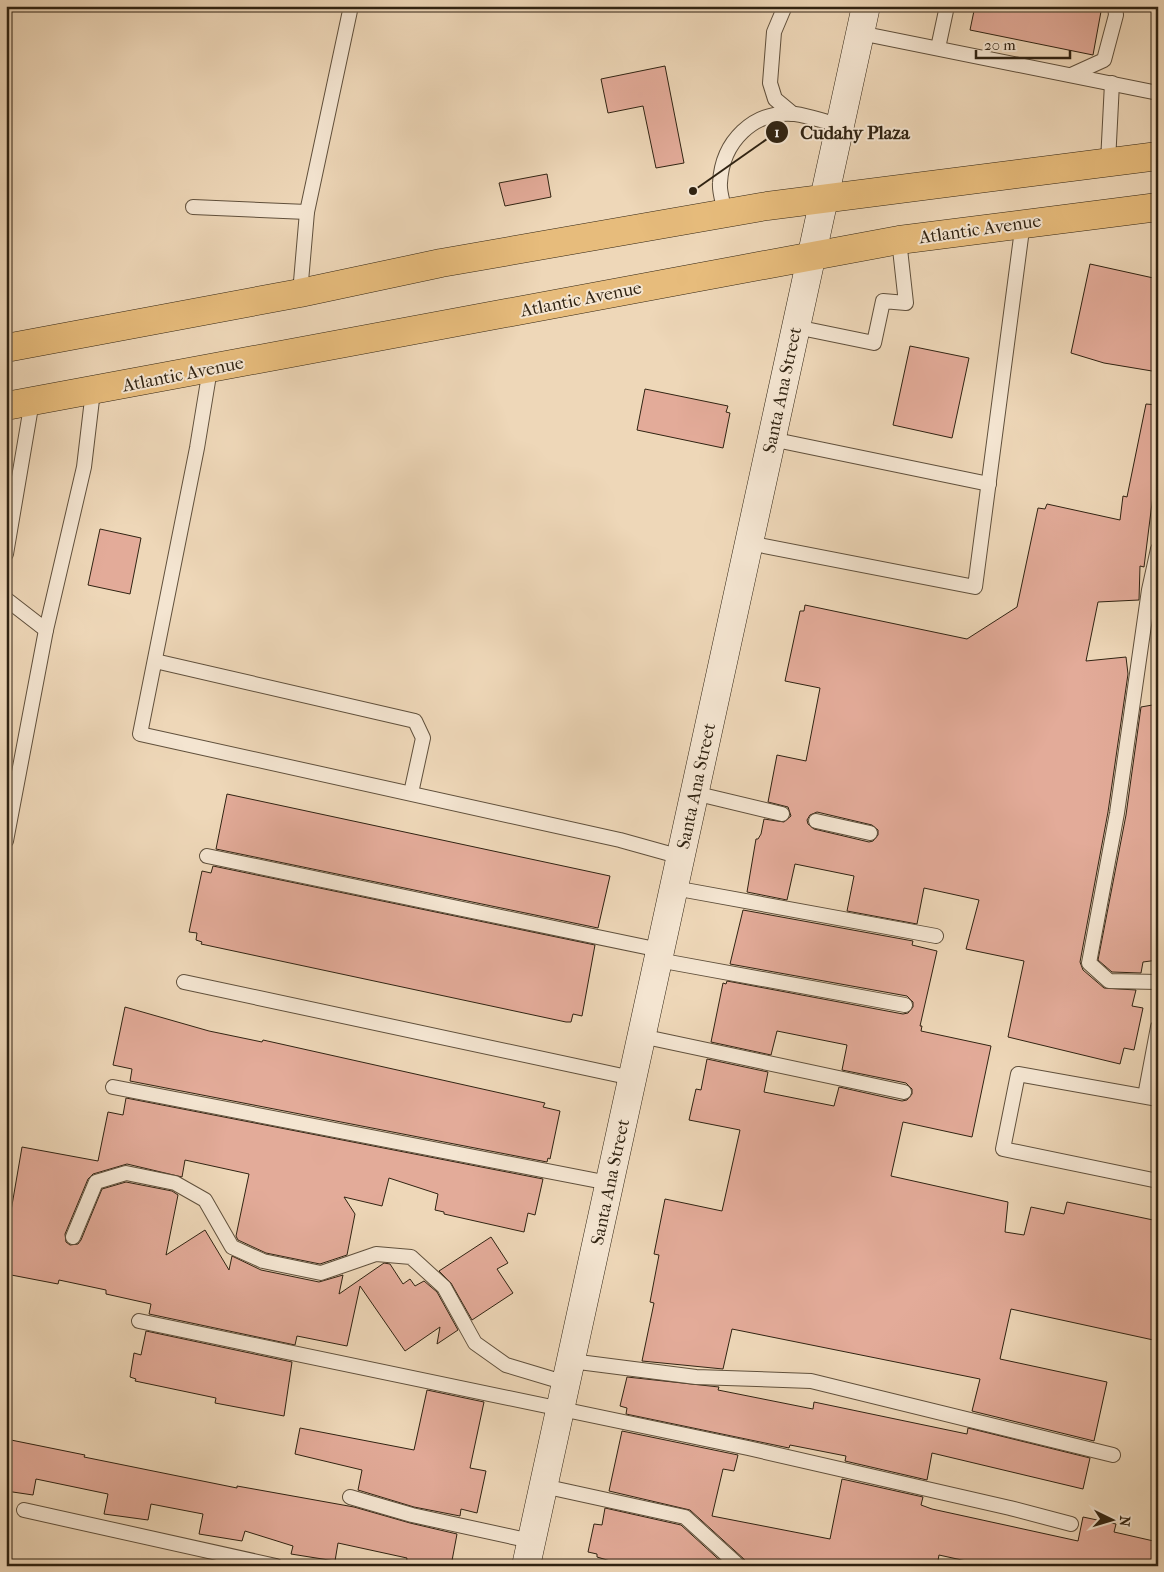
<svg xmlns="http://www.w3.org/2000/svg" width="1164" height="1572" font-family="'IM FELL French Canon',serif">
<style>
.building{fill:#e3ab99;stroke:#302312;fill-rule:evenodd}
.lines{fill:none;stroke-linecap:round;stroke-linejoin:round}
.lane-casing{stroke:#60503c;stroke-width:16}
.secondary-casing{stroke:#302312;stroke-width:29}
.primary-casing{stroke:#302312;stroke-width:29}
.lane{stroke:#f4e5d1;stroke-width:14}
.secondary{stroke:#f4e5d1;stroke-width:28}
.primary{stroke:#e7bc7c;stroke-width:28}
.labels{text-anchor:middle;stroke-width:4;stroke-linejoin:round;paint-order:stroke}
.street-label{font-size:18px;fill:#302312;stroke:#f4e5d1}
.leader{fill:none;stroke:#302312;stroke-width:2}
.callout-dot{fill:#302312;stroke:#f4e5d1;stroke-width:2}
.mark-label{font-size:15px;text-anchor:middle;font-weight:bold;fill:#fff}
.callout-label{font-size:19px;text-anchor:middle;font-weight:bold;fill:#302312;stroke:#f4e5d1;stroke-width:4;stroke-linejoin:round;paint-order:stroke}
</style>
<rect width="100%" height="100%" fill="#eed7b8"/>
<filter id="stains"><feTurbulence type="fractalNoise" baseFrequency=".004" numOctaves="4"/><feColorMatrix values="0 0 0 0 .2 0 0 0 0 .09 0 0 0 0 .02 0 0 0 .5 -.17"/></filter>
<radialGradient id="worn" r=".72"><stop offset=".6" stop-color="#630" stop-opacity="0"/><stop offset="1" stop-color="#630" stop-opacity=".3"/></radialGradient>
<g class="building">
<path d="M975 6H1102L1093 55 970 30Z"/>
<path d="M665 66 684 163 656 168 643 106 608 113 601 79Z"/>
<path d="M547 174 551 197 505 206 499 183Z"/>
<path d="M1090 264 1158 279V372L1104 363 1071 353Z"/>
<path d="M910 346 969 358 952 438 893 425Z"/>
<path d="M645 389 728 406 726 412 730 413 723 448 637 430Z"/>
<path d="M1146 404 1158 405V495H1153L1144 567 1140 566 1139 600 1098 602 1086 661 1126 657 1128 674 1108 812 1080 962 1083 970 1104 988 1136 990 1132 1006 1143 1008 1134 1050 1124 1048 1120 1064 1008 1037 1024 961 966 949 979 900 924 888 917 924 847 911 854 876 795 864 787 900 747 892 756 839H758L761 834 764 819 784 822 791 816 788 807 768 802 777 755 806 761 820 688 785 681 800 611H804L805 605 967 639 1017 607 1038 508 1045 509 1047 504 1120 520 1123 496 1127 497ZM817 812 872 825 878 830V835L873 841 869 842 814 829 808 824 807 820 810 815Z"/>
<path d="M100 529 141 538 130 594 88 585Z"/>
<path d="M1158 704V960L1143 962 1141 973 1112 972 1098 960 1126 815 1141 707Z"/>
<path d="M227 794 610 876 598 928 216 849Z"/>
<path d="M213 866 595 945 582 1016 573 1014 571 1022H566L201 944 202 942 196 940 197 933 189 932 202 871 211 873Z"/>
<path d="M743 910 913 941 912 945 937 951 920 1026H922L921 1031 991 1046 972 1137 903 1122 891 1176 1008 1202 1005 1232 1024 1235 1031 1207 1064 1214 1067 1202 1158 1221V1341L1011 1309 1000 1359 1107 1382 1094 1441 972 1411 980 1379 732 1329 723 1369 642 1361 654 1303 650 1302 659 1255 654 1254 665 1199 722 1211 740 1130 689 1120 696 1089 701 1090 707 1059 768 1072 764 1092 834 1106 839 1087 902 1101 907 1100 912 1094V1089L906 1083 842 1070 847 1045 777 1031 771 1055 711 1042 723 983 726 984 727 981 903 1014 908 1013 913 1007V1002L907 996 730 964Z"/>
<path d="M125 1007 209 1031 262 1042 263 1040 545 1103 543 1107 560 1111 550 1159 548 1158 547 1162 130 1081 132 1069 113 1065Z"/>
<path d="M126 1098 543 1179 535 1215 528 1213 524 1232 444 1214V1212L435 1210 438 1194 389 1178 382 1206 344 1197 355 1214 347 1255 320 1264 266 1253 238 1240 236 1236 249 1174 185 1160 182 1177 127 1164 93 1174 88 1179 65 1234 66 1242 70 1245 78 1244 81 1240 102 1189 126 1182 172 1191 178 1195 166 1255 205 1230 229 1270 232 1256 261 1270 319 1282 343 1275 339 1294 384 1263 390 1264 403 1284 410 1279 415 1286 424 1281 437 1292 458 1330 437 1344 440 1327 405 1351 360 1286 347 1346 297 1336 295 1345 149 1314 151 1304 106 1294V1290L59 1280 58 1284 6 1274V1240L22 1147 98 1161 108 1112 123 1115Z"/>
<path d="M491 1237 508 1263 497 1269 513 1293 472 1320 451 1283 439 1271Z"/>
<path d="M146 1331 292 1362 284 1416 215 1403 216 1398 135 1381 136 1379 130 1377 134 1353 141 1355Z"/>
<path d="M627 1377 719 1387 718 1390 813 1409 814 1402 967 1434 968 1428 1090 1458 1083 1489 932 1453 927 1480 845 1461 846 1456 790 1445 789 1448 626 1414 627 1408 620 1406Z"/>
<path d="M427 1390 484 1402 470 1468 486 1471 477 1513 461 1509 460 1516 414 1507 358 1490 362 1470 295 1454 300 1428 414 1450Z"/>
<path d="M622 1431 738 1455 734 1471 723 1469 712 1516 830 1539 842 1479 923 1497 921 1505 932 1509 1078 1541 1083 1517 1116 1524 1114 1532 1158 1542V1566H989L939 1555 937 1566H748L745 1560 690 1510 609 1491Z"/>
<path d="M6 1439 85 1455 84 1457 237 1488V1486L354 1507 410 1523 457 1534 451 1566H406L407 1558 338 1543 335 1561 291 1554 293 1546 245 1531 242 1541 199 1534 203 1514 151 1504 148 1520 104 1514 108 1494 36 1479 33 1495 6 1491Z"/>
<path d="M605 1508 681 1525 726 1566H627L597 1557V1554L588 1552 594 1524 602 1525Z"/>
</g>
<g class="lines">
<defs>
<g id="lane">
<path d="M785 6 774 32 770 83 775 99 793 114"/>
<path d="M860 33 1158 93"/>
<path d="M938 48 947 6"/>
<path d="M1071 75 1104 60 1116 15 1115 6"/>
<path d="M1108 162 1112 83"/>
<path d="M193 207 307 212"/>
<path d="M725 214C724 204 719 193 720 183 722 142 753 110 795 114 810 116 825 122 840 125"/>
<path d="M300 293 307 212 351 6"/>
<path d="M796 327 874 343 883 301 906 303 899 240"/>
<path d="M210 369 197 448 140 734 620 840 681 857"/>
<path d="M771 439 989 484"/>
<path d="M749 543 975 587 1023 222"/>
<path d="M1158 549 1149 590 1117 813 1089 963 1109 981 1158 982"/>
<path d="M6 554 32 401"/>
<path d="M6 599 46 630 84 467 93 391"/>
<path d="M155 661 415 721 423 738 411 793"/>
<path d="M694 793 782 814"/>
<path d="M816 821 870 833"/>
<path d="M6 841 46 630"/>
<path d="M207 856 660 950"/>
<path d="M674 888 936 936"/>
<path d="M658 960 905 1005"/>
<path d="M184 982 632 1078"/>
<path d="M641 1036 904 1092"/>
<path d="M113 1087 609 1183"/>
<path d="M1145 1096 1158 1027"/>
<path d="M1158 1099 1018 1074 1003 1149 1158 1181"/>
<path d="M73 1237 96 1182 126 1173 175 1183 205 1200 232 1247 263 1261 321 1273 376 1254 411 1257 444 1287 475 1343 506 1365 566 1383"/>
<path d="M139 1321 748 1448 1010 1508 1071 1524"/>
<path d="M571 1361 696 1377 811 1381 1113 1455"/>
<path d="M543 1486 685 1517 739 1566"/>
<path d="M350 1497 412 1515 531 1541"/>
<path d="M24 1510 276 1566"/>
</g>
<path id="secondary" d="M526 1566 866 6"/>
<g id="primary">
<path d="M6 348 300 293 441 263 767 206 1158 156"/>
<path d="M6 406 899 240 1158 207"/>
</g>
</defs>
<use href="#lane" class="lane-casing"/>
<use href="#secondary" class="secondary-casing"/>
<use href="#primary" class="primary-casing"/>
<use href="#lane" class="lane"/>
<use href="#secondary" class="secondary"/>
<use href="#primary" class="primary"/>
</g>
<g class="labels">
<g class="street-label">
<text transform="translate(980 229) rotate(-8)" y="6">Atlantic Avenue</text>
<text transform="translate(581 299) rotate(-11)" y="6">Atlantic Avenue</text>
<text transform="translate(183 374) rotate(-11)" y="6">Atlantic Avenue</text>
<text transform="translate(782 390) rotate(-78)" y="6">Santa Ana Street</text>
<text transform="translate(696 786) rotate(-78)" y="6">Santa Ana Street</text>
<text transform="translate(610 1182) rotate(-78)" y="6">Santa Ana Street</text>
</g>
</g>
<path class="leader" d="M693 191L777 132"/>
<g class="callout-dot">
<circle cx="693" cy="191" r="5"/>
<circle cx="777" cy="132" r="12"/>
</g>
<g class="mark-label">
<text x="777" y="137">1</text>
</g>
<g class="callout-label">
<text x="855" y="139">Cudahy Plaza</text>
</g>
<rect width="1164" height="1572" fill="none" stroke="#eed7b8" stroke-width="25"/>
<rect x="8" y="8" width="1149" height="1557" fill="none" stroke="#302312" stroke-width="2.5"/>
<rect x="12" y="12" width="1139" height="1547" fill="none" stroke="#302312"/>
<g transform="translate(1112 1520) rotate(95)" stroke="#f4e5d1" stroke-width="4" paint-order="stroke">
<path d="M0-4L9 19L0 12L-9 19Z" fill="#302312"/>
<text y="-8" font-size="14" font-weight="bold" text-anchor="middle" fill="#302312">N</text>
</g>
<path d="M976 50v8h94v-8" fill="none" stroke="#302312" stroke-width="2.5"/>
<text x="984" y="50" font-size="15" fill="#302312" stroke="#f4e5d1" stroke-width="4" paint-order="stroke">20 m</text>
<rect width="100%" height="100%" filter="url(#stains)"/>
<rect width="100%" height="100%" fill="url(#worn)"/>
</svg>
